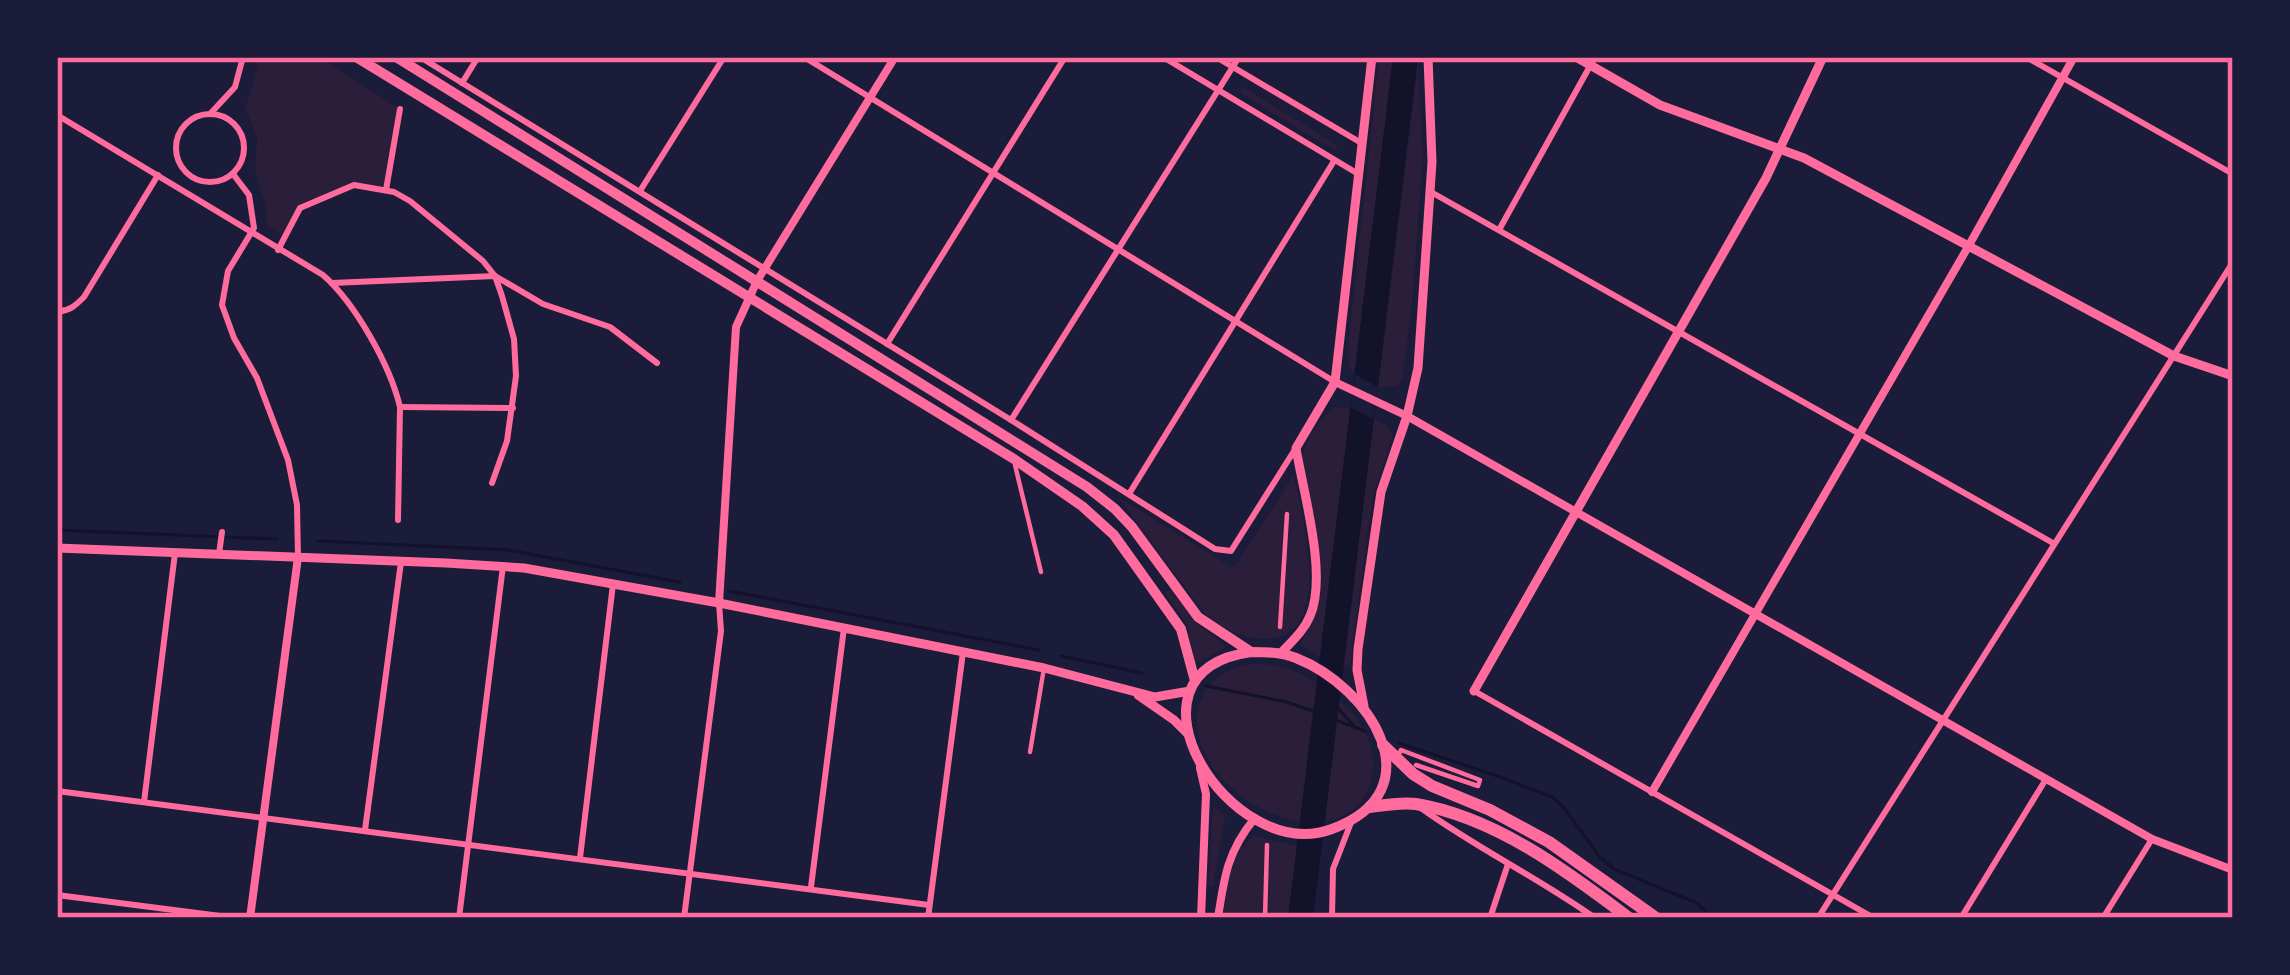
<svg xmlns="http://www.w3.org/2000/svg" width="2290" height="975" font-family="Poppins,sans-serif">
<style>
.green{fill:#2a1e3b}
.water{fill:#12122b}
.pier{fill:#1b1b3a}
.lines{fill:none;stroke-linecap:round;stroke-linejoin:round}
.stream{stroke:#12122b;stroke-width:3}
.pedestrian{stroke:#ff6b9d;stroke-width:4.5}
.minor{stroke:#ff6b9d;stroke-width:6}
.tertiary{stroke:#ff6b9d;stroke-width:8}
.secondary{stroke:#ff6b9d;stroke-width:9}
.trunk{stroke:#ff6b9d;stroke-width:10}
.motorway{stroke:#ff6b9d;stroke-width:12}
.neatline{fill:none;stroke:#ff6b9d;stroke-width:4.5}
</style>
<rect width="100%" height="100%" fill="#1b1b3a"/>
<g class="green">
<path d="M258 57H318L400 109 386 190 354 185 300 208 285 237 267 226 265 202 255 172 257 137 245 108 258 67Z"/>
<path d="M1379 57H1393L1355 374 1350 368 1347 356Z"/>
<path d="M1418 64 1423 158 1412 302 1403 377 1396 386 1378 387Z"/>
<path d="M1242 86 1338 146 1335 151 1239 92Z"/>
<path d="M1335 407 1351 408 1321 657 1300 644C1337 592 1318 549 1308 491 1306 480 1302 465 1303 454 1305 438 1323 417 1335 407Z"/>
<path d="M1374 419 1388 426 1393 435 1372 501 1350 665 1348 666 1344 664Z"/>
<path d="M1294 474C1301 515 1337 640 1265 639 1242 639 1221 627 1204 613L1118 497 1231 567 1237 564Z"/>
<path d="M1170 589 1195 622 1226 647 1195 664 1188 626 1165 593Z"/>
<path d="M1247 664C1273 662 1295 670 1318 683L1300 823C1272 816 1246 803 1225 782 1185 742 1184 679 1247 664Z"/>
<path d="M1339 699C1348 709 1358 718 1364 730 1384 768 1371 814 1325 822Z"/>
<path d="M1213 807 1225 816 1213 886H1208Z"/>
<path d="M1254 836 1298 846 1288 918H1223C1227 892 1230 852 1254 836Z"/>
</g>
<path class="water" d="M1393 57H1418L1313 918H1288Z"/>
<path class="pier" d="M1355 374 1378 387 1373 419 1351 408Z"/>
<g class="lines">
<g class="stream">
<path d="M57 530 277 539"/>
<path d="M318 541 508 550 680 582"/>
<path d="M729 591 1039 650"/>
<path d="M1061 656 1142 673"/>
<path d="M1206 686 1287 702 1315 712"/>
<path d="M1336 706 1354 726"/>
<path d="M1335 720 1365 731"/>
<path d="M1399 743 1503 778 1554 798 1564 808 1600 857 1614 869 1697 903 1713 918"/>
</g>
<g class="pedestrian">
<path d="M1015 465 1041 572"/>
<path d="M1280 627 1287 514"/>
<path d="M1030 752 1044 668"/>
<path d="M1399 754 1401 750 1480 780 1478 786 1416 765"/>
<path d="M1265 918 1267 845"/>
</g>
<g class="minor">
<path d="M420 57 1011 420 1215 549 1231 551 1294 451"/>
<path d="M804 57 1335 382"/>
<path d="M1163 57 1360 175"/>
<path d="M1216 57 1363 144"/>
<path d="M2026 57 2233 174"/>
<path d="M462 83 478 57"/>
<path d="M210 114 235 87 243 57"/>
<circle cx="210" cy="148" r="34"/>
<path d="M57 115 323 275C355 303 390 365 400 407L398 520"/>
<path d="M233 174 249 195 254 228 228 271 222 305 234 338 257 378 288 460 297 505 298 557"/>
<path d="M386 190 400 109"/>
<path d="M640 191 724 57"/>
<path d="M1431 192 2053 543"/>
<path d="M1499 230 1595 57"/>
<path d="M278 250 300 208 354 185 394 192 410 201 483 261 495 276 502 296 514 339 516 376 507 441 492 483"/>
<path d="M332 283 495 276 543 304 610 327 657 363"/>
<path d="M57 311C69 312 76 305 84 297L158 175"/>
<path d="M887 344 1065 57"/>
<path d="M400 407 513 408"/>
<path d="M1011 420 1239 57"/>
<path d="M1129 494 1334 161"/>
<path d="M219 554 222 532"/>
<path d="M1476 692 1874 918"/>
<path d="M57 791 929 905"/>
<path d="M144 802 175 553"/>
<path d="M1421 808C1476 848 1539 878 1595 918"/>
<path d="M365 830 401 562"/>
<path d="M580 858 613 584"/>
<path d="M811 887 844 628"/>
<path d="M57 895 236 918"/>
<path d="M459 918 503 566"/>
<path d="M684 918 721 631 719 603"/>
<path d="M928 918 963 652"/>
<path d="M1332 918 1333 869 1352 820"/>
<path d="M1490 918 1508 864"/>
<path d="M1818 918 2233 262"/>
<path d="M1961 918 2046 779"/>
<path d="M2103 918 2152 839"/>
</g>
<g class="tertiary">
<path d="M1335 382 1407 416 2152 839 2233 870"/>
<path d="M719 603 736 327 757 281 895 57"/>
<path d="M1200 768 1206 794 1201 918"/>
<path d="M1652 792 1968 247 2074 57"/>
<path d="M250 918 298 557"/>
<path d="M1218 918C1224 877 1228 850 1255 818"/>
</g>
<g class="secondary">
<path d="M1576 57 1660 105 1804 158 2174 356 2233 376"/>
<path d="M57 548 446 563 524 568 719 603 1044 668 1155 697 1190 691"/>
<path d="M1281 653C1291 642 1304 631 1310 616 1328 575 1303 492 1296 448L1335 382 1372 57"/>
<path d="M1474 691 1766 178 1823 57"/>
<path d="M1138 695 1174 720 1187 733"/>
<path d="M1364 706 1357 670 1358 649 1381 492 1407 416 1418 368 1432 162 1428 57"/>
</g>
<g class="trunk">
<path d="M356 57 1014 459 1082 506 1114 535 1181 629 1195 681"/>
<path d="M396 57 1087 487 1115 509 1132 527 1198 617 1251 652"/>
<path d="M1251 652C1266 652 1281 652 1296 658 1370 687 1437 790 1332 829 1231 867 1108 672 1251 652Z"/>
</g>
<g class="motorway">
<path d="M1383 745 1413 774 1432 786 1490 810 1549 842 1656 918"/>
<path d="M1370 807C1385 805 1401 802 1416 804 1495 817 1567 871 1629 918"/>
</g>
</g>
<rect width="2290" height="975" fill="none" stroke="#1b1b3a" stroke-width="120"/>
<rect x="60" y="60" width="2170" height="855" class="neatline"/>
</svg>
